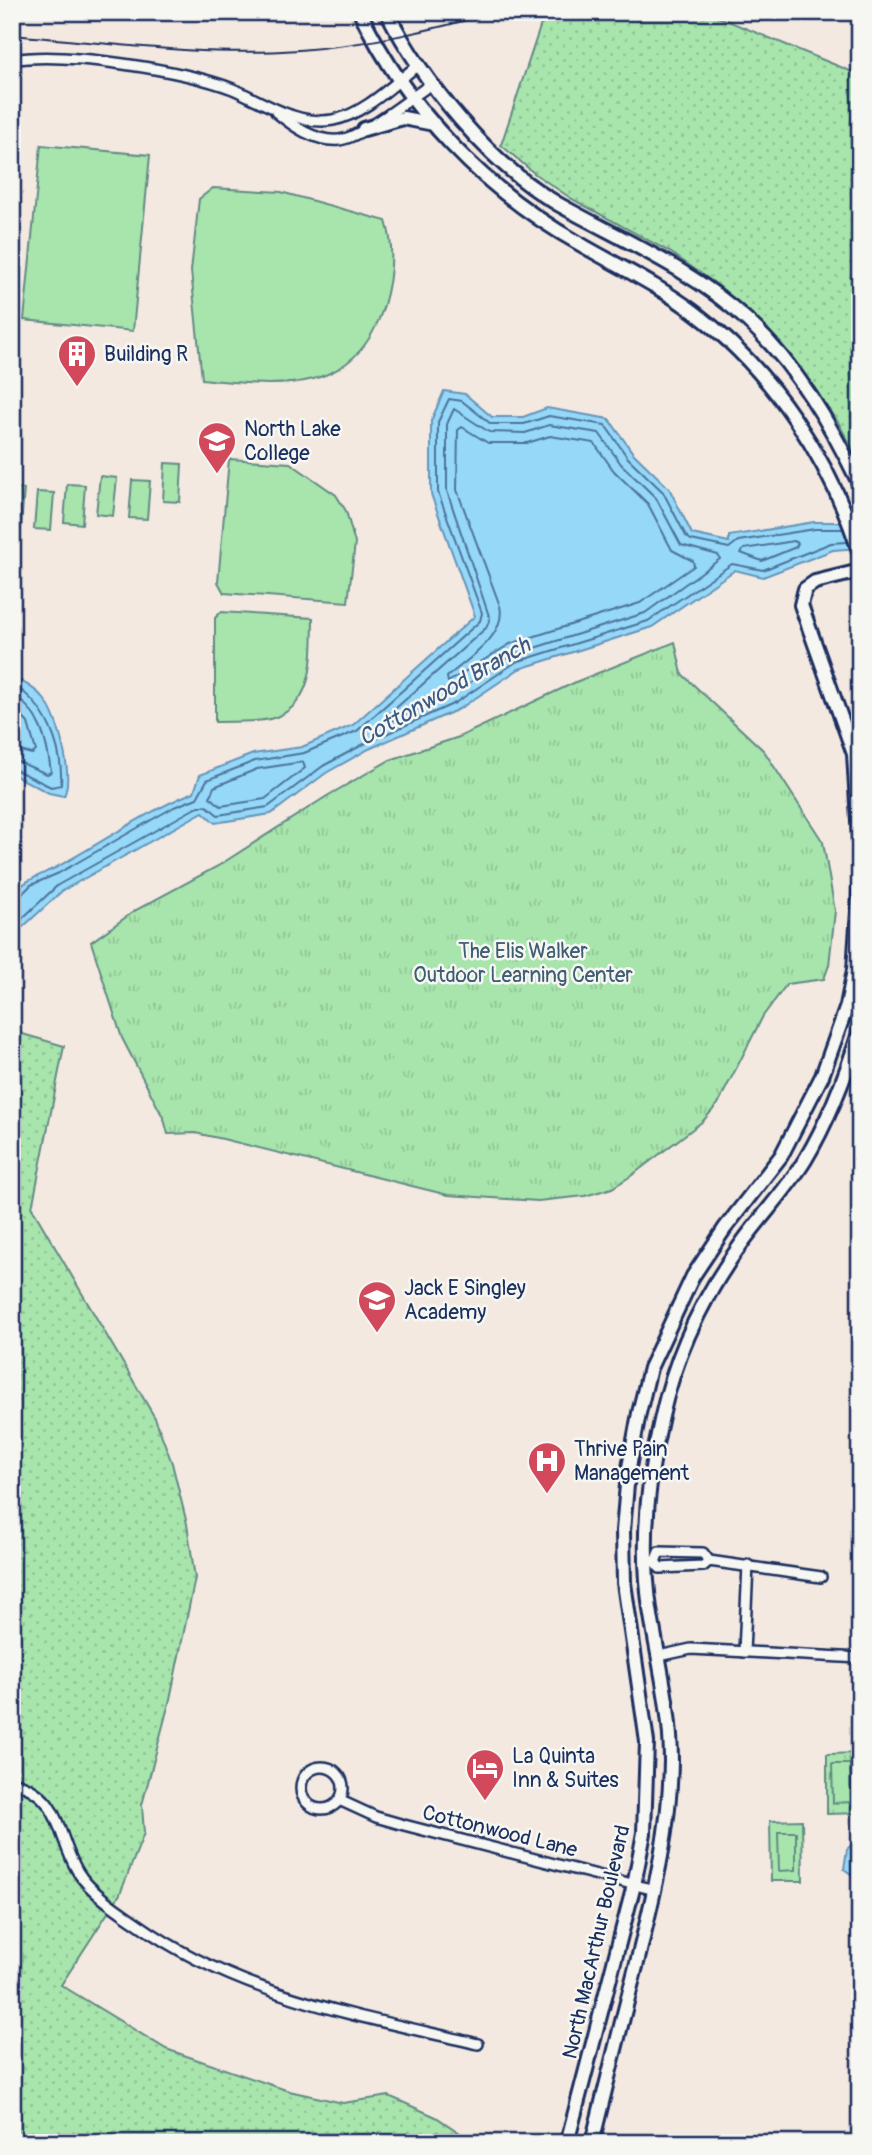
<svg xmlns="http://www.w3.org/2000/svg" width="872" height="2155" font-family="Pangolin,sans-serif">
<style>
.grass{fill:url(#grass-dots);stroke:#628a85;stroke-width:2}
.park{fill:url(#park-tufts);stroke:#628a85;stroke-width:2}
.pitch{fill:#a8e5ac;stroke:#628a85;stroke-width:2}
.water{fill:#96d8f8;stroke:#6594ba;stroke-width:2}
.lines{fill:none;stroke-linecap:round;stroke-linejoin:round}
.shore{stroke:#4c739c;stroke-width:2}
.minor-casing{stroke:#1b2f5e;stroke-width:14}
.secondary-casing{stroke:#1b2f5e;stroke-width:18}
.minor{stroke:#f6f6f2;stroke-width:9}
.secondary{stroke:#f6f6f2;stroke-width:12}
.tram{stroke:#1b2f5e;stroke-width:2}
.labels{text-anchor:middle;stroke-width:5;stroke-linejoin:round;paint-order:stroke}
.poi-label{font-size:21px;fill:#1b2f5e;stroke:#f6f6f2;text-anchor:start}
.park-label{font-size:21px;fill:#3e5c72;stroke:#f6f6f2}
.street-label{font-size:21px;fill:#1b2f5e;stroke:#f6f6f2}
.water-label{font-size:23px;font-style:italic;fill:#3a5984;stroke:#f6f6f2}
</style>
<defs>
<pattern id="grass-dots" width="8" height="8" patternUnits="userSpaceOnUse" patternTransform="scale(1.75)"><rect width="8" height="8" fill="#a8e5ac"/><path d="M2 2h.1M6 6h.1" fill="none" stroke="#90c596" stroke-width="1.8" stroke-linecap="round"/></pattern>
<pattern id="park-tufts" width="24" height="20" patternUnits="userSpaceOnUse" patternTransform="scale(1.75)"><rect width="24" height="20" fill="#a8e5ac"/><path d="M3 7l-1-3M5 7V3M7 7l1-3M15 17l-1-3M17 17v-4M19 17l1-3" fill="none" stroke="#90c596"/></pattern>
</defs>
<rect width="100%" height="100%" fill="#f4e9e1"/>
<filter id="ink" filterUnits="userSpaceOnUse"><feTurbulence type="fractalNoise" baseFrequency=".0143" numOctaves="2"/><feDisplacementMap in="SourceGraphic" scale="14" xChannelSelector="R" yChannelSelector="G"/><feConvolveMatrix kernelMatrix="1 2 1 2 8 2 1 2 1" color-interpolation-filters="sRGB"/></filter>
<g filter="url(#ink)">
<g class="grass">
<path d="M545 12H706L860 75V463L838 422 780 344 719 286 670 252 572 199 535 174 501 145Z"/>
<path d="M12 1031 64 1046 32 1208 155 1418 172 1463 187 1524 195 1578 170 1699 142 1805 144 1833 120 1894 61 1985 166 2049 289 2091 343 2103 389 2096 436 2117 463 2135 502 2143H12Z"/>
</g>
<g class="park">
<path d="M675 642 682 674 764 751 823 842 835 911 829 965 824 979 787 984 763 1016 718 1104 703 1121 631 1176 612 1188 585 1196 538 1201 448 1195 223 1139 195 1133 168 1134 164 1119 122 1038 91 942 136 910 218 866 327 796 390 760 459 737 578 681Z"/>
<path d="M860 1753V1813L827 1814V1754Z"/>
<path d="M802 1820 803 1881H771L770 1821Z"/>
</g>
<g class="pitch">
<path d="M41 145 150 155 133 331 24 320Z"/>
<path d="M213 188 281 192 386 221C395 249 392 277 384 305 356 397 279 387 202 379L191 271 199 199Z"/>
<path d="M229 459 290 463 336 495 346 511 355 543 348 602 224 593 218 582Z"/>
<path d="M165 463 182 464 180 502 163 501Z"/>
<path d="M100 476 117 478 113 516 96 514Z"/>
<path d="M132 480 150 481 147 519 129 518Z"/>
<path d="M67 484 85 485 82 524 64 522Z"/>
<path d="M12 488 24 489 21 527H12Z"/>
<path d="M37 492 54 493 51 530 34 529Z"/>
<path d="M221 612 313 618C312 655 316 707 270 719 253 723 232 721 215 722V618Z"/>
<path d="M832 1764H850L851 1802 833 1803Z"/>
<path d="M778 1832H796V1870L779 1871Z"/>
</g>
<g class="water">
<path d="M444 391 465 394 492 417H523L547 408 609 419 633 453 669 488 692 534 729 542V536L814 522H860V548L833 550 763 577 735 570 652 627 519 669 459 709 369 749 326 773 271 814 215 823 203 812 62 891 12 937V894C26 879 39 876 57 867 103 842 145 812 194 792L200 775 253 754 302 747 353 725 475 616 431 494V421Z"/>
<path d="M12 676C23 682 36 689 44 699 58 717 74 775 64 796L49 793 12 774Z"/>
<path d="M855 1842H860C857 1853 852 1855 860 1867L858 1879 844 1869 847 1849Z"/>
</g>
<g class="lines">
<g class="shore">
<path d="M454 409 489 432 525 433 549 425 599 433 621 464 656 498 681 545 718 555 720 559 645 613 512 655 451 695 389 722 387 716 486 628 490 619 447 491V424Z"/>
<path d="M462 427 488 443H527L550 436 594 443 614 471 648 504 672 550 693 561 694 566 640 603 510 644 448 682 447 677C467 659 507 636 500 606L457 490 458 430Z"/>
<path d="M794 541 798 543 796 547 762 561 741 553 744 549Z"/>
<path d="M12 684C46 704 63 746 61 785L51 787 12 768"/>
<path d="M12 694C40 711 47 741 51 772L47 774 12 759"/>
<path d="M12 706 28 723 36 751 32 754 12 749"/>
<path d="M303 762 305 768 265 799 221 806 210 797 214 787 257 769Z"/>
<path d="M12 899 19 897 31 885 59 873 174 807 197 798 207 780 255 761 304 753 357 731 480 621 482 613 438 492V422L449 399 462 401 491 424H524L549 416 605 425 628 458 663 492 686 536 691 540 729 548 738 541 815 529H843"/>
<path d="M12 928 58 885 199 806H207L218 815 268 807 323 766 366 743 455 703 516 662 648 621 732 564 763 570 831 543 847 542"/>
</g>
<defs>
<g id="minor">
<path d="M12 60C64 51 183 70 233 89 264 102 297 126 333 120 363 115 394 84 418 65"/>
<path d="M276 112C293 126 315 142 339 140 361 138 411 98 431 84"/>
<path d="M847 1006 860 1011"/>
<path d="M646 1562H655L660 1568 703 1566 709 1561 821 1577"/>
<path d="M655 1562 659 1552 703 1553 709 1561"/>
<path d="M744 1652 748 1565"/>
<path d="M659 1656 691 1649 860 1658"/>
<circle cx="322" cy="1788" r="21"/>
<path d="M12 1782C63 1795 56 1836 78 1872 90 1892 119 1911 138 1924 239 1996 360 2016 478 2044"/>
<path d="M339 1800 376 1817 404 1825 655 1890"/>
</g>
<g id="secondary">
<path d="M360 12C407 110 485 191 580 244 618 266 658 285 694 312 773 371 831 461 860 554"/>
<path d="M387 12C422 81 490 165 558 204 622 240 692 269 747 320 796 365 831 425 860 485"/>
<path d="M364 129 403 118 434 124"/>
<path d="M860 571 815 582 805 589 801 605 854 754 860 854"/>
<path d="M567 2143 634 1885 644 1833 647 1742 624 1583 623 1531 628 1473 639 1413 650 1368 693 1276 725 1228 781 1156 822 1076 847 1006 854 970 860 882"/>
<path d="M592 2143C607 2082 622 2020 638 1959 654 1893 670 1830 671 1761 671 1709 658 1660 650 1609 641 1544 647 1479 662 1416 676 1352 705 1293 744 1240 764 1213 787 1189 805 1160 829 1120 846 1075 860 1030"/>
</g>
</defs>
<use href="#minor" class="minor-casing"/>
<use href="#secondary" class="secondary-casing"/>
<use href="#minor" class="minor"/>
<use href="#secondary" class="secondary"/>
<path class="tram" d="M12 35C107 43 204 57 299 50 367 45 432 30 497 12"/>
</g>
</g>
<defs>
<symbol id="building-pin" viewBox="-11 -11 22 30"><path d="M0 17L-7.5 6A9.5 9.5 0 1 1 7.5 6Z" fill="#d1495b" stroke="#f6f6f2"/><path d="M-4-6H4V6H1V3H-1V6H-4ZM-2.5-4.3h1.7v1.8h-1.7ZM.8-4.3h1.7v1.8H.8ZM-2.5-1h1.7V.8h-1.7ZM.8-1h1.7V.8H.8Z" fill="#fff"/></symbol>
<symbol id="university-pin" viewBox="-11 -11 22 30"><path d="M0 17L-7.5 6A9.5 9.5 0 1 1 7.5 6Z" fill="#d1495b" stroke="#f6f6f2"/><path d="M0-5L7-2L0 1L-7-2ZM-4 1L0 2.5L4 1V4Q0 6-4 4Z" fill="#fff"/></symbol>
<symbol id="school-pin" viewBox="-11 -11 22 30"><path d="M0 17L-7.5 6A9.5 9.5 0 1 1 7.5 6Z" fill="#d1495b" stroke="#f6f6f2"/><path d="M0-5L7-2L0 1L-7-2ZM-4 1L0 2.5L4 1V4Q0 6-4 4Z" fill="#fff"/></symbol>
<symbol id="hospital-pin" viewBox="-11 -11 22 30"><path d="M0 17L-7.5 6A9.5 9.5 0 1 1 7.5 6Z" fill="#d1495b" stroke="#f6f6f2"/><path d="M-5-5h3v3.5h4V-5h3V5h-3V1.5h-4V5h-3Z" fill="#fff"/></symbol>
<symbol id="hotel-pin" viewBox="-11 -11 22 30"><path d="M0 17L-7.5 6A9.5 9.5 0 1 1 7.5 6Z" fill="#d1495b" stroke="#f6f6f2"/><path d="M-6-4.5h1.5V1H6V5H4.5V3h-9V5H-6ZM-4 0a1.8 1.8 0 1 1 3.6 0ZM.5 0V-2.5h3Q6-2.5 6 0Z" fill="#fff"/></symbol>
</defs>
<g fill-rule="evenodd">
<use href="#building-pin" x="55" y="332" width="44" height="60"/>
<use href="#university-pin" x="195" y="419" width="44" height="60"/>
<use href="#school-pin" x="355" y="1278" width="44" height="60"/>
<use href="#hospital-pin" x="525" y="1439" width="44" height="60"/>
<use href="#hotel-pin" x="463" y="1746" width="44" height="60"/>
</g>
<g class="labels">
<g class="poi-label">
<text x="104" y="361">Building R</text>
<text x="244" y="436">North Lake<tspan x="244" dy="24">College</tspan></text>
<text x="404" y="1295">Jack E Singley<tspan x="404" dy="24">Academy</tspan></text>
<text x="574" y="1456">Thrive Pain<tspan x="574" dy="24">Management</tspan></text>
<text x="512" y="1763">La Quinta<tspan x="512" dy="24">Inn &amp; Suites</tspan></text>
</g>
<g class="park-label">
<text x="523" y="958">The Elis Walker<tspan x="523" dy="24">Outdoor Learning Center</tspan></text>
</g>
<g class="street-label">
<text transform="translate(500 1831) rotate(14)" y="7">Cottonwood Lane</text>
<text transform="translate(596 1942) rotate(-77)" y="7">North MacArthur Boulevard</text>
</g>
<g class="water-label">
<text transform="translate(444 691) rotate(-30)" y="8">Cottonwood Branch</text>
</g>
</g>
<rect width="872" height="2155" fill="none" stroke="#f6f6f2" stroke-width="42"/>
<rect x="21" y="21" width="830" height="2113" fill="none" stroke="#1b2f5e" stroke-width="2.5" filter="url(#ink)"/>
</svg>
